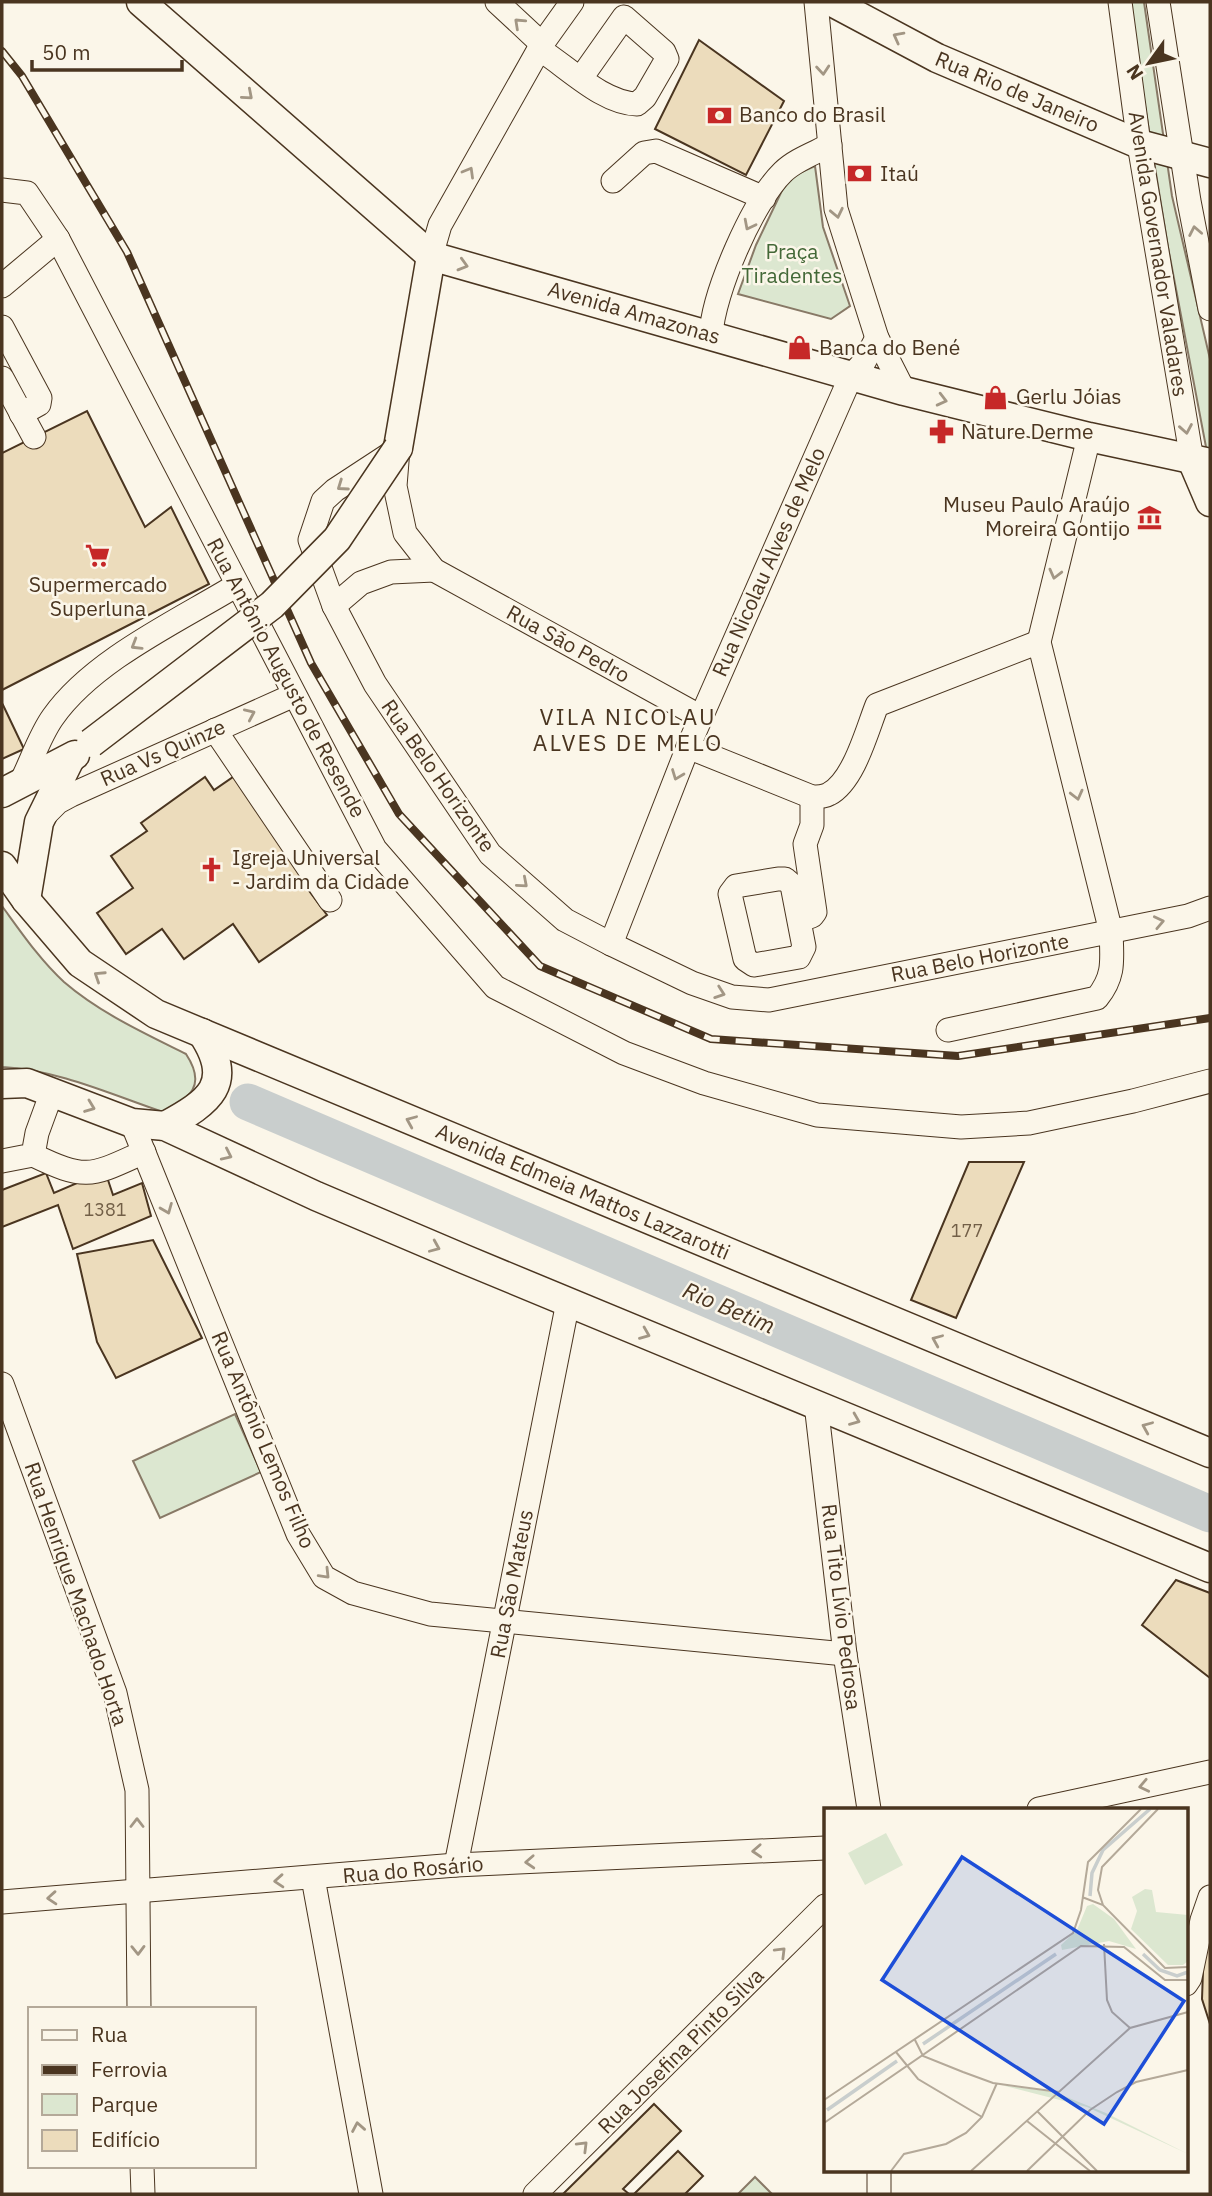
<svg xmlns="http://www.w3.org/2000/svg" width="1212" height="2196" font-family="'IBM Plex Sans',sans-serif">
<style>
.green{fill:#dce7d0;stroke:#887966;stroke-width:2}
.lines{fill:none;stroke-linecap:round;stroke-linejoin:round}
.river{stroke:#c9cecd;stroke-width:37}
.building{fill:#ecdcbc;stroke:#4a3520;stroke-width:2}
.minor-casing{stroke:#4a3520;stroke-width:25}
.major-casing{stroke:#4a3520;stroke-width:31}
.minor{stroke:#fbf6e9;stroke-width:23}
.major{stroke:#fbf6e9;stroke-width:28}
.rail-casing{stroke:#4a3520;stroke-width:8}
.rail{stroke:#fbf6e9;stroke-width:5;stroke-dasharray:16;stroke-linecap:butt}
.major-bridge-casing{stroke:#4a3520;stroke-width:31;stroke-linecap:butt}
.major-bridge{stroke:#fbf6e9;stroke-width:28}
.oneway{stroke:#a29684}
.labels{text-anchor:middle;stroke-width:5;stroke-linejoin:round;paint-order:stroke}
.number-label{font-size:18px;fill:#725f47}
.street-label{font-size:21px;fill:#4a3520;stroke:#fbf6e9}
.poi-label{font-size:21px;fill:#4a3520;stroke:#fbf6e9;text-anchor:start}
.park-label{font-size:21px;fill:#436837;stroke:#fbf6e9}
.neighbourhood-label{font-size:23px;letter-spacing:2px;fill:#4a3520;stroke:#fbf6e9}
.water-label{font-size:23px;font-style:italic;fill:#4a3520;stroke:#fbf6e9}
.inset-river{fill:none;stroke:#c9cecd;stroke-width:3.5}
.inset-road{fill:none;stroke:#b4a999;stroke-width:2}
.view{fill:#1d4ed8;fill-opacity:0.15;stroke:#1d4ed8;stroke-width:3.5}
.inset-edge{fill:none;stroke:#4a3520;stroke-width:3.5}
</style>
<rect width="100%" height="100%" fill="#fbf6e9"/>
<g class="green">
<path d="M1128 2H1144L1172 196 1210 359V468L1168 247Z"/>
<path d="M815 166 823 227 850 306 831 319 738 294 756 245 788 178Z"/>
<path d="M2 906C21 932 40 960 64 982 100 1013 144 1033 186 1054 207 1086 190 1098 163 1112 110 1094 58 1070 2 1067Z"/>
<path d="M235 1414 261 1472 160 1518 133 1461Z"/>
<path d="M755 2177 772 2194H738Z"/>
</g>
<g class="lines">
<path class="river" d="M248 1102 1210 1514"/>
</g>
<g class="building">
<path d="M699 40 784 101 746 175 655 129Z"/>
<path d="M87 411 145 527 171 507 209 584 2 690V453Z"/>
<path d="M3 705 24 749 2 759V706Z"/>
<path d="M236 775 313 884 307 888 327 915 259 962 233 924 184 959 162 929 126 954 97 913 133 888 111 856 147 831 141 823 205 777 214 790Z"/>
<path d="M969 1162H1024L956 1318 911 1300Z"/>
<path d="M105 1171 113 1195 142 1183 151 1216 73 1249 58 1205 2 1227V1190L46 1173 54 1193Z"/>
<path d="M153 1240 202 1338 116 1378 97 1342 77 1254Z"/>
<path d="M1176 1580 1210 1593V1678L1142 1625Z"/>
<path d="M1204 1942 1210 1943V2024L1202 1999Z"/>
<path d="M654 2104 681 2131 623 2189 629 2194H563Z"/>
<path d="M678 2151 703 2176 685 2194H634Z"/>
</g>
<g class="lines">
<defs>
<g id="minor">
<path d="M497 2 542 44"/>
<path d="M816 2 836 209 877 338 904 391"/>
<path d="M1120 2 1139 144 1192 460"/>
<path d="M1158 2 1189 201 1210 309"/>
<path d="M539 49C568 67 602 103 637 104L645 97 667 59 664 52 624 17 581 78"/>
<path d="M613 181 644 153 656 151 764 198"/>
<path d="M2 190 27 193 58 239 375 849 495 987 624 1053 704 1083 817 1115 961 1127 1029 1123 1133 1101 1210 1081"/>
<path d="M431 256 440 225 542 44 572 2"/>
<path d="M2 286 58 239"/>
<path d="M2 327 40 398 39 404 21 414"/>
<path d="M711 335C713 293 753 201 783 172 795 160 815 153 830 145"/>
<path d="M2 378 34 437"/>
<path d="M398 449 395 486 405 533 434 570 701 717"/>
<path d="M393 452 335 490 323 501 310 540 334 606 375 684 490 854 565 920 611 944 692 983 732 997 769 1000 1188 916 1210 908"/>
<path d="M334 606 361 583 391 572 434 570"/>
<path d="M215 730 330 900"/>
<path d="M688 747 812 797C817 797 824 797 829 794 854 781 867 730 877 705L1039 642"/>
<path d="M22 780C32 760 40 735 53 717 93 660 178 621 237 585"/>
<path d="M45 815 58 802 71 795 294 695"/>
<path d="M778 879H785L792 885 804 947 799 957 754 965 745 959 730 894 736 886Z"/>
<path d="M800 920 812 916 815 912 805 844 812 825V797"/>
<path d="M611 944 688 747 851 376 864 362 877 338"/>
<path d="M948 1030 1097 998C1115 976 1112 960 1111 932L1039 642 1089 437"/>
<path d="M132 1123 298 1534 324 1577 353 1593 430 1614 845 1654"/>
<path d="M33 1155C87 1181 91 1176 144 1152"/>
<path d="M2 1161 33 1155 37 1133 52 1092"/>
<path d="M2 1384 115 1693 137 1790 139 2009"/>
<path d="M816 1404 845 1654 869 1809"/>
<path d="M1039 1809 1210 1772"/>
<path d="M456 1865 568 1302"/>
<path d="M313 1878 371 2194"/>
<path d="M2 1902 456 1865 825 1848"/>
<path d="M1186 1984 1190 1978 1202 1920 1210 1897"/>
<path d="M142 2166 143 2194"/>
<path d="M535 2194 825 1906"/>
<path d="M879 2194V2170"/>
</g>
<g id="major">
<path d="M141 2 431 256 904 391 1089 437 1210 463"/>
<path d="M832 2 937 58 1139 144 1210 163"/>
<path d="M398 448 431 256"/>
<path d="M1192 460 1210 502"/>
<path d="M2 793 75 755"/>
<path d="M2 866 26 900 80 963 156 1014 1210 1453"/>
<path d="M26 900 39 822 70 759"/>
<path d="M2 1084 27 1083 132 1123 165 1126 316 1196 464 1259 1210 1568"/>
<path d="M165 1126C209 1102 236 1084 202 1033"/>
</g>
</defs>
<use href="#minor" class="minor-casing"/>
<use href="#major" class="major-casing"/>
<use href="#minor" class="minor"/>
<use href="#major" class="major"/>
<defs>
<path id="rail" d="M2 51 22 76 127 252 311 663 399 814 540 966 711 1039 958 1056 1210 1018"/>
</defs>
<use href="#rail" class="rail-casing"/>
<use href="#rail" class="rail"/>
<defs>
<path id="major-bridge" d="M91 743 272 605 337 539 398 448"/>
</defs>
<use href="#major-bridge" class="major-bridge-casing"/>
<use href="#major-bridge" class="major-bridge"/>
</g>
<defs><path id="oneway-chevron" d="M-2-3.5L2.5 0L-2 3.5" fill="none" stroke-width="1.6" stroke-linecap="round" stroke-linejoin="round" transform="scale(1.75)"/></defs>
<g class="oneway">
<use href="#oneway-chevron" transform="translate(519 23) rotate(-137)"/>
<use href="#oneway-chevron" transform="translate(898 37) rotate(-152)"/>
<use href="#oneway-chevron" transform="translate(823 70) rotate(85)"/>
<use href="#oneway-chevron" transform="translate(248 95) rotate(41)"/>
<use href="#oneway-chevron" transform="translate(469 172) rotate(-60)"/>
<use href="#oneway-chevron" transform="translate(837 213) rotate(78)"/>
<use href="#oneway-chevron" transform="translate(749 225) rotate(117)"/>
<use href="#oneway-chevron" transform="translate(1195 231) rotate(-101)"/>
<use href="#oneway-chevron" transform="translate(463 265) rotate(16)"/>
<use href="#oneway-chevron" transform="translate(942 400) rotate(14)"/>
<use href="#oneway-chevron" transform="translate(1186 429) rotate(80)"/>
<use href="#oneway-chevron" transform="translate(342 486) rotate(145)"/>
<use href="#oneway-chevron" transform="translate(1055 574) rotate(104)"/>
<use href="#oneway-chevron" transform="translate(136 645) rotate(149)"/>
<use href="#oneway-chevron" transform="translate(250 714) rotate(-24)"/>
<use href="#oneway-chevron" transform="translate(677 775) rotate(111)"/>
<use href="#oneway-chevron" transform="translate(1077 795) rotate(76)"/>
<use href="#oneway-chevron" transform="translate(523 883) rotate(41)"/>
<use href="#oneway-chevron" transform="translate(1159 922) rotate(-12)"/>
<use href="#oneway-chevron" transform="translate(99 976) rotate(-147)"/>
<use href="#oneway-chevron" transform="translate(720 993) rotate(19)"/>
<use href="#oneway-chevron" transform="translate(90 1107) rotate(21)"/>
<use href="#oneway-chevron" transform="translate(411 1121) rotate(-157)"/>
<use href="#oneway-chevron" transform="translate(227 1155) rotate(25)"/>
<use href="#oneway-chevron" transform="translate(167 1209) rotate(68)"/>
<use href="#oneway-chevron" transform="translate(435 1247) rotate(23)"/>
<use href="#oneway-chevron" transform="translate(645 1334) rotate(22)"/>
<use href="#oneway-chevron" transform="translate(937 1340) rotate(-157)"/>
<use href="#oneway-chevron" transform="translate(855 1420) rotate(22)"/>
<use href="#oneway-chevron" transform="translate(1147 1427) rotate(-157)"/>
<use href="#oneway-chevron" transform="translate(325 1574) rotate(46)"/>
<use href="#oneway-chevron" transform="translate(1144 1786) rotate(168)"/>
<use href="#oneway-chevron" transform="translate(137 1823) rotate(-90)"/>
<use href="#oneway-chevron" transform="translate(757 1851) rotate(177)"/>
<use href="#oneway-chevron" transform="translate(530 1862) rotate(177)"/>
<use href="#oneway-chevron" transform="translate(279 1881) rotate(176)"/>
<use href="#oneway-chevron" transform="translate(52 1898) rotate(176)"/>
<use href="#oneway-chevron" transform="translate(138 1950) rotate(89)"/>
<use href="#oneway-chevron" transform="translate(781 1952) rotate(-45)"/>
<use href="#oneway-chevron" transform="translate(358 2127) rotate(-100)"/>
<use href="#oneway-chevron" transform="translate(583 2146) rotate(-45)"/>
</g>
<defs>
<symbol id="bank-bare" viewBox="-9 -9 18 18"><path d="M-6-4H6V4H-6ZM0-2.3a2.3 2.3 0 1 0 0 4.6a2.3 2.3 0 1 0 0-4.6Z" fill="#c62828" stroke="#fbf6e9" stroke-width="2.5" paint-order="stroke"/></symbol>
<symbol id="shop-bare" viewBox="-9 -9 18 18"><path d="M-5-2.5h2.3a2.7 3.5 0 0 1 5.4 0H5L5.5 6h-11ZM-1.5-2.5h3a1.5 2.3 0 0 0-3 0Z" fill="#c62828" stroke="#fbf6e9" stroke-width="2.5" paint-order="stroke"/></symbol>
<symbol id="pharmacy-bare" viewBox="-9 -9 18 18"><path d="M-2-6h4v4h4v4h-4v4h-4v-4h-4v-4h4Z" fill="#c62828" stroke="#fbf6e9" stroke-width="2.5" paint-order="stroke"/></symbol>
<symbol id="museum-bare" viewBox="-9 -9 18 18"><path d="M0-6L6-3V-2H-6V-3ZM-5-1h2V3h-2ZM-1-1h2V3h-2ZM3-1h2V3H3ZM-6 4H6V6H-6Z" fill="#c62828" stroke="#fbf6e9" stroke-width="2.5" paint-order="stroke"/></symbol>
<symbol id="supermarket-bare" viewBox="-9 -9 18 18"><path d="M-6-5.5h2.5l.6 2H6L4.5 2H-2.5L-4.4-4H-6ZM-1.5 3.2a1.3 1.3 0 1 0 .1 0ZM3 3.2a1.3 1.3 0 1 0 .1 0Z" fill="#c62828" stroke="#fbf6e9" stroke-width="2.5" paint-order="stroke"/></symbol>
<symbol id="church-bare" viewBox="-9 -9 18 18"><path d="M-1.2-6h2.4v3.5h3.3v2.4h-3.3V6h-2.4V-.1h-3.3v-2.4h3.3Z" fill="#c62828" stroke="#fbf6e9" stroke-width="2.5" paint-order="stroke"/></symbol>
</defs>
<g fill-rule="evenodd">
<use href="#bank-bare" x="702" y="98" width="35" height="35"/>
<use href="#bank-bare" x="842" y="156" width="35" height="35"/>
<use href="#shop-bare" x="782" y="330" width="35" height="35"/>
<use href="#shop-bare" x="978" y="380" width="35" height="35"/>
<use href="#pharmacy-bare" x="924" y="414" width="35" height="35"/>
<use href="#museum-bare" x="1132" y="500" width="35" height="35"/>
<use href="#supermarket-bare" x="80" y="538" width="35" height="35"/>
<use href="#church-bare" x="194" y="852" width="35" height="35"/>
</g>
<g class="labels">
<g class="number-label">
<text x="105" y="1216">1381</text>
<text x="967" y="1237">177</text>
</g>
<g class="street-label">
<text transform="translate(1017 92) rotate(23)" y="7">Rua Rio de Janeiro</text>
<text transform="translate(1158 254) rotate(81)" y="7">Avenida Governador Valadares</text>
<text transform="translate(634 313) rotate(16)" y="7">Avenida Amazonas</text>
<text transform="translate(769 562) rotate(-66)" y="7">Rua Nicolau Alves de Melo</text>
<text transform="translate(568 644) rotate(29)" y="7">Rua São Pedro</text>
<text transform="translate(286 678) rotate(62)" y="7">Rua Antônio Augusto de Resende</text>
<text transform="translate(163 753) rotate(-24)" y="7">Rua Vs Quinze</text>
<text transform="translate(438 776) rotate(55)" y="7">Rua Belo Horizonte</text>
<text transform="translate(980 958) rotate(-11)" y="7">Rua Belo Horizonte</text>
<text transform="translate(583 1192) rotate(23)" y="7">Avenida Edmeia Mattos Lazzarotti</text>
<text transform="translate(263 1440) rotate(67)" y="7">Rua Antônio Lemos Filho</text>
<text transform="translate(512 1584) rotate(-79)" y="7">Rua São Mateus</text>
<text transform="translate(76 1594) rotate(71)" y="7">Rua Henrique Machado Horta</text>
<text transform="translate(841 1607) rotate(83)" y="7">Rua Tito Lívio Pedrosa</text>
<text transform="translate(413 1870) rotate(-5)" y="7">Rua do Rosário</text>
<text transform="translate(681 2051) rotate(-45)" y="7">Rua Josefina Pinto Silva</text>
</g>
<g class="poi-label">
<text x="739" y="122">Banco do Brasil</text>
<text x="880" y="181">Itaú</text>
<text x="819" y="355">Banca do Bené</text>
<text x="1016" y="404">Gerlu Jóias</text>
<text x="961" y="439">Nature Derme</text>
<text x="1130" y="512" text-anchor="end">Museu Paulo Araújo<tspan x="1130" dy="24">Moreira Gontijo</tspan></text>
<text x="98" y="592" text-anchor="middle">Supermercado<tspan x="98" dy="24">Superluna</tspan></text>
<text x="232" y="865">Igreja Universal<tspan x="232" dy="24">- Jardim da Cidade</tspan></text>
</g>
<g class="park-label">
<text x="792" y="259">Praça<tspan x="792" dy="24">Tiradentes</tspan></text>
</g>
<g class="neighbourhood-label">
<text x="628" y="725">VILA NICOLAU<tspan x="628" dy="26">ALVES DE MELO</tspan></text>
</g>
<g class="water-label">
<text transform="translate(729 1308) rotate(23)" y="8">Rio Betim</text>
</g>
</g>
<g transform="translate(824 1808)">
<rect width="364" height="364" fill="#fbf6e9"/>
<path d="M62 25 79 57 41 77 24 45ZM321 81 328 82 332 104 364 107V153L359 157H344L307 121 313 103 308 89ZM269 96 290 111 312 141 285 133 238 142 237 137 253 122 263 98ZM177 277 230 284 282 305 364 346 263 299Z" fill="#dce7d0"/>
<path class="inset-river" d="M266 88 268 65 279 42 326 1M319 146 336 162 353 168 364 164M99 236 232 146M3 302 73 253"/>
<path class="inset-road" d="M258 89 279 97 341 160 364 159M279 97 274 82 278 59 334 1M280 136 283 192 288 204 306 220M91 232 99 248 139 264 169 275 235 284M72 244 94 271 158 309M0 292 249 125 257 102 264 54 317 1M213 303 273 363M203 313 266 363M0 315 257 138 300 139 341 172H364M67 363 80 346 122 336 142 325 158 309 173 275M147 363 306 220 364 204M203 363 266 302 293 284 312 274 364 262"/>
<path class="view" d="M138 49 360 193 280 316 58 172Z"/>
<rect width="364" height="364" class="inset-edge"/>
</g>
<rect width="1212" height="2196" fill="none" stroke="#4a3520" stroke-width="7"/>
<rect x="28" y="2007" width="228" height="161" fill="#fbf6e9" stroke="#b4a999" stroke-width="2"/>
<rect x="42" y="2030" width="35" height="10" fill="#fbf6e9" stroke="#b4a999" stroke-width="2"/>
<text x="91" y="2042" font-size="21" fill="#4a3520">Rua</text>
<rect x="42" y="2065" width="35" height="10" fill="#4a3520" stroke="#b4a999" stroke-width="2"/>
<text x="91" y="2077" font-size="21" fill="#4a3520">Ferrovia</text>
<rect x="42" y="2094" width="35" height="21" fill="#dce7d0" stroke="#b4a999" stroke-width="2"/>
<text x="91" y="2112" font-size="21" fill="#4a3520">Parque</text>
<rect x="42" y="2130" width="35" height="21" fill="#ecdcbc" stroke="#b4a999" stroke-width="2"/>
<text x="91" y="2147" font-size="21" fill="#4a3520">Edifício</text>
<g transform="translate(1149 63) rotate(237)" stroke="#fbf6e9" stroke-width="5" paint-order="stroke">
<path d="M0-5L12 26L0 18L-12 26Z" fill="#4a3520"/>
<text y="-10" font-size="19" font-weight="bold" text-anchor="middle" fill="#4a3520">N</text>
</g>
<path d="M32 60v10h150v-10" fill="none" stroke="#4a3520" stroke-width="3.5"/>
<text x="42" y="60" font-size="21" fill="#4a3520" stroke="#fbf6e9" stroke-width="5" paint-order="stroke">50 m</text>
</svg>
